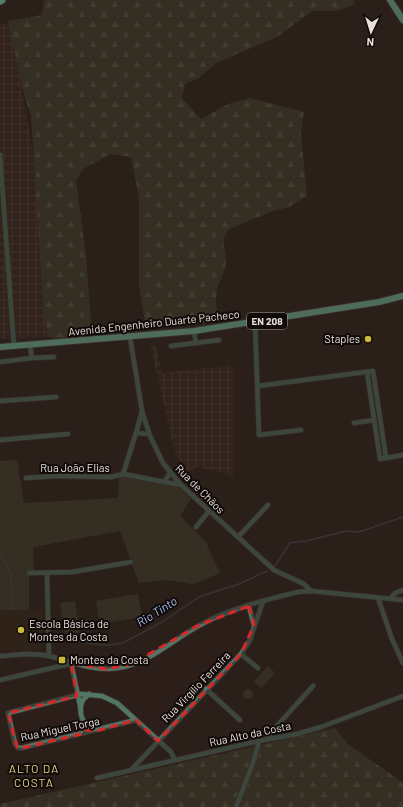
<svg xmlns="http://www.w3.org/2000/svg" width="403" height="807" font-family="Barlow,sans-serif">
<style>
.industrial{fill:url(#industrial-grid)}
.education{fill:#34261a}
.green{fill:#404430}
.forest{fill:url(#forest-firs)}
.park{fill:url(#park-crowns)}
.lines{fill:none;stroke-linecap:round;stroke-linejoin:round}
.stream{stroke:#494d5b;stroke-width:1.5}
.minor-casing{stroke:#463a35;stroke-width:6}
.major-casing{stroke:#463a35;stroke-width:8}
.highway-casing{stroke:#463a35;stroke-width:9}
.minor{stroke:#507666;stroke-width:4.5}
.major{stroke:#79cbab;stroke-width:6}
.highway{stroke:#89edc6;stroke-width:7}
.marked{fill:none;stroke:#d62828;stroke-width:3;stroke-dasharray:8 5;stroke-linejoin:round}
.poi-dot{fill:#ccb939;stroke:#100a08;stroke-width:1.5}
.labels{text-anchor:middle;stroke-width:4;stroke-linejoin:round;paint-order:stroke}
.shield{fill:#100a08;stroke:#a8a09c;stroke-width:1}
.shield-label{font-size:10px;font-weight:bold;fill:#e9e0dc}
.street-label{font-size:11px;fill:#e9e0dc;stroke:#100a08}
.poi-label{font-size:11px;fill:#e9e0dc;stroke:#100a08;text-anchor:start}
.water-label{font-size:12px;font-style:italic;fill:#a5bff3;stroke:#100a08}
.neighbourhood-label{font-size:12px;letter-spacing:1px;fill:#d8cd7f;stroke:#100a08}
</style>
<defs>
<pattern id="industrial-grid" width="8" height="8" patternUnits="userSpaceOnUse"><rect width="8" height="8" fill="#39261f"/><path d="M0 4h8M4 0v8" fill="none" stroke="#56453f"/></pattern>
<pattern id="forest-firs" width="22" height="20" patternUnits="userSpaceOnUse"><rect width="22" height="20" fill="#404430"/><path d="M5 1l3.5 6h-7zM16 11l3.5 6h-7z" fill="#5c5f4d"/></pattern>
<pattern id="park-crowns" width="20" height="18" patternUnits="userSpaceOnUse"><rect width="20" height="18" fill="#404430"/><path d="M2 6a3 3 0 1 1 6 0M12 15a3 3 0 1 1 6 0" fill="none" stroke="#5c5f4d"/></pattern>
</defs>
<rect width="100%" height="100%" fill="#2c1f1a"/>
<g class="industrial">
<path d="M10 23 37 174 48 337 0 339V25Z"/>
<path d="M155 342 162 373 234 365V477L227 474 197 467 189 470 181 479 176 474 186 468 175 454 150 343Z"/>
</g>
<path class="education" d="M0 610H42V650L0 651Z"/>
<g class="green">
<path d="M17 460 24 503 118 498 119 477 124 476 179 487 191 499 180 516 208 544 207 546 220 573 199 582 192 584 167 580 139 583 120 531 33 547 34 571H29V610H0V461Z"/>
<path d="M138 594 142 617 100 624 96 601Z"/>
<path d="M75 601 80 633 65 635 60 603Z"/>
<path d="M268 666 275 673 261 688 254 681Z"/>
</g>
<g class="forest">
<path d="M44 0H354L355 4 337 11H312L277 37 216 63 199 78 185 84 182 98 201 119 228 104 250 98 304 112 301 134 307 196 289 207 273 211 231 228C218 239 227 249 226 263 225 273 219 280 217 290 215 300 217 311 218 322L146 328 139 286V198L131 157 111 154 83 169 76 180 86 256 92 336 68 339 48 337 44 316 31 116C20 85 15 53 8 21L42 15Z"/>
<path d="M335 728 348 744 403 783V807H0V804Z"/>
</g>
<circle class="park" cx="248" cy="694" r="5"/>
<g class="lines">
<g class="stream">
<path d="M0 553 11 574 12 609"/>
<path d="M275 566 290 543 306 541 346 531 359 532 403 517"/>
<path d="M53 637 93 644 109 645 123 643 162 622 199 597 239 584 267 571"/>
</g>
<defs>
<g id="minor">
<path d="M0 155 14 347"/>
<path d="M255 323 259 435 301 430"/>
<path d="M194 331 196 343"/>
<path d="M130 337 142 411 150 436 163 463 181 485 274 570 304 584 311 591"/>
<path d="M171 346 219 340"/>
<path d="M32 358 54 357"/>
<path d="M0 362 32 358 30 346"/>
<path d="M367 372 380 459 403 455"/>
<path d="M258 386 373 371 386 458"/>
<path d="M0 401 56 397"/>
<path d="M142 411 136 433 149 434"/>
<path d="M354 423 374 420"/>
<path d="M0 440 68 434"/>
<path d="M170 473 164 482 181 485"/>
<path d="M123 474 136 433"/>
<path d="M123 474 164 482"/>
<path d="M26 478 57 476 111 477 123 474"/>
<path d="M196 527 209 511"/>
<path d="M238 537 268 505"/>
<path d="M29 573 72 572 131 562"/>
<path d="M47 573 49 656"/>
<path d="M378 598 392 639 403 663"/>
<path d="M391 598 395 593 403 590"/>
<path d="M249 606 254 625"/>
<path d="M241 654 258 668"/>
<path d="M0 656C16 655 33 652 49 656 73 662 97 673 123 667 152 661 175 638 200 625 230 608 265 600 298 592L311 591 403 600"/>
<path d="M71 663 81 710"/>
<path d="M0 680 69 664"/>
<path d="M206 689 240 720"/>
<path d="M89 694C87 696 83 699 82 702 78 711 83 728 93 730"/>
<path d="M136 720 22 748H18L15 744 8 713 81 694 102 696 117 703 127 712 171 752 175 760"/>
<path d="M267 739 274 729 313 686"/>
<path d="M131 770 241 654 250 640 263 601"/>
<path d="M97 778 259 741 297 734 321 727 403 696"/>
<path d="M236 807 254 760 259 741"/>
</g>
<g id="major">
<path d="M390 0 403 20"/>
<path d="M0 347 194 331 379 302 403 296"/>
</g>
<path id="highway" d="M0 1 2 0"/>
</defs>
<use href="#minor" class="minor-casing"/>
<use href="#major" class="major-casing"/>
<use href="#highway" class="highway-casing"/>
<use href="#minor" class="minor"/>
<use href="#major" class="major"/>
<use href="#highway" class="highway"/>
</g>
<path d="M0 0H403V807H0ZM249 606 254 625 241 654 158 741 136 720 96 731 85 730 81 734 22 748 17 747 8 713 77 696 71 663 106 669 132 664 199 625Z" fill="#2c1f1a" fill-opacity=".55" fill-rule="evenodd"/>
<path class="marked" d="M249 606 254 625 241 654 158 741 136 720 96 731 85 730 81 734 22 748 17 747 8 713 77 696 71 663 106 669 132 664 199 625Z"/>
<g class="poi-dot">
<circle cx="368" cy="339" r="4"/>
<circle cx="21" cy="630" r="4"/>
<rect x="58" y="656" width="8" height="8" rx="2"/>
</g>
<g class="labels">
<rect class="shield" x="247" y="313" width="40" height="16" rx="3"/>
<g class="shield-label">
<text x="267" y="325">EN 208</text>
</g>
<g class="street-label">
<text transform="translate(154 323) rotate(-6)" y="4">Avenida Engenheiro Duarte Pacheco</text>
<text x="75" y="472">Rua João Elias</text>
<text transform="translate(200 489) rotate(45)" y="4">Rua de Chãos</text>
<text transform="translate(196 687) rotate(-46)" y="4">Rua Virgílio Ferreira</text>
<text transform="translate(60 729) rotate(-12)" y="4">Rua Miguel Torga</text>
<text transform="translate(250 734) rotate(-12)" y="4">Rua Alto da Costa</text>
</g>
<g class="poi-label">
<text x="360" y="343" text-anchor="end">Staples</text>
<text x="29" y="628">Escola Básica de<tspan x="29" dy="13">Montes da Costa</tspan></text>
<text x="70" y="664">Montes da Costa</text>
</g>
<g class="water-label">
<text transform="translate(157 612) rotate(-32)" y="4">Rio Tinto</text>
</g>
<g class="neighbourhood-label">
<text x="34" y="773">ALTO DA<tspan x="34" dy="14">COSTA</tspan></text>
</g>
</g>
<g transform="translate(371 32) rotate(184)" stroke="#100a08" stroke-width="3" paint-order="stroke">
<path d="M0-3L7 15L0 10L-7 15Z" fill="#e9e0dc"/>
<text y="-6" font-size="11" font-weight="bold" text-anchor="middle" fill="#e9e0dc">N</text>
</g>
</svg>
